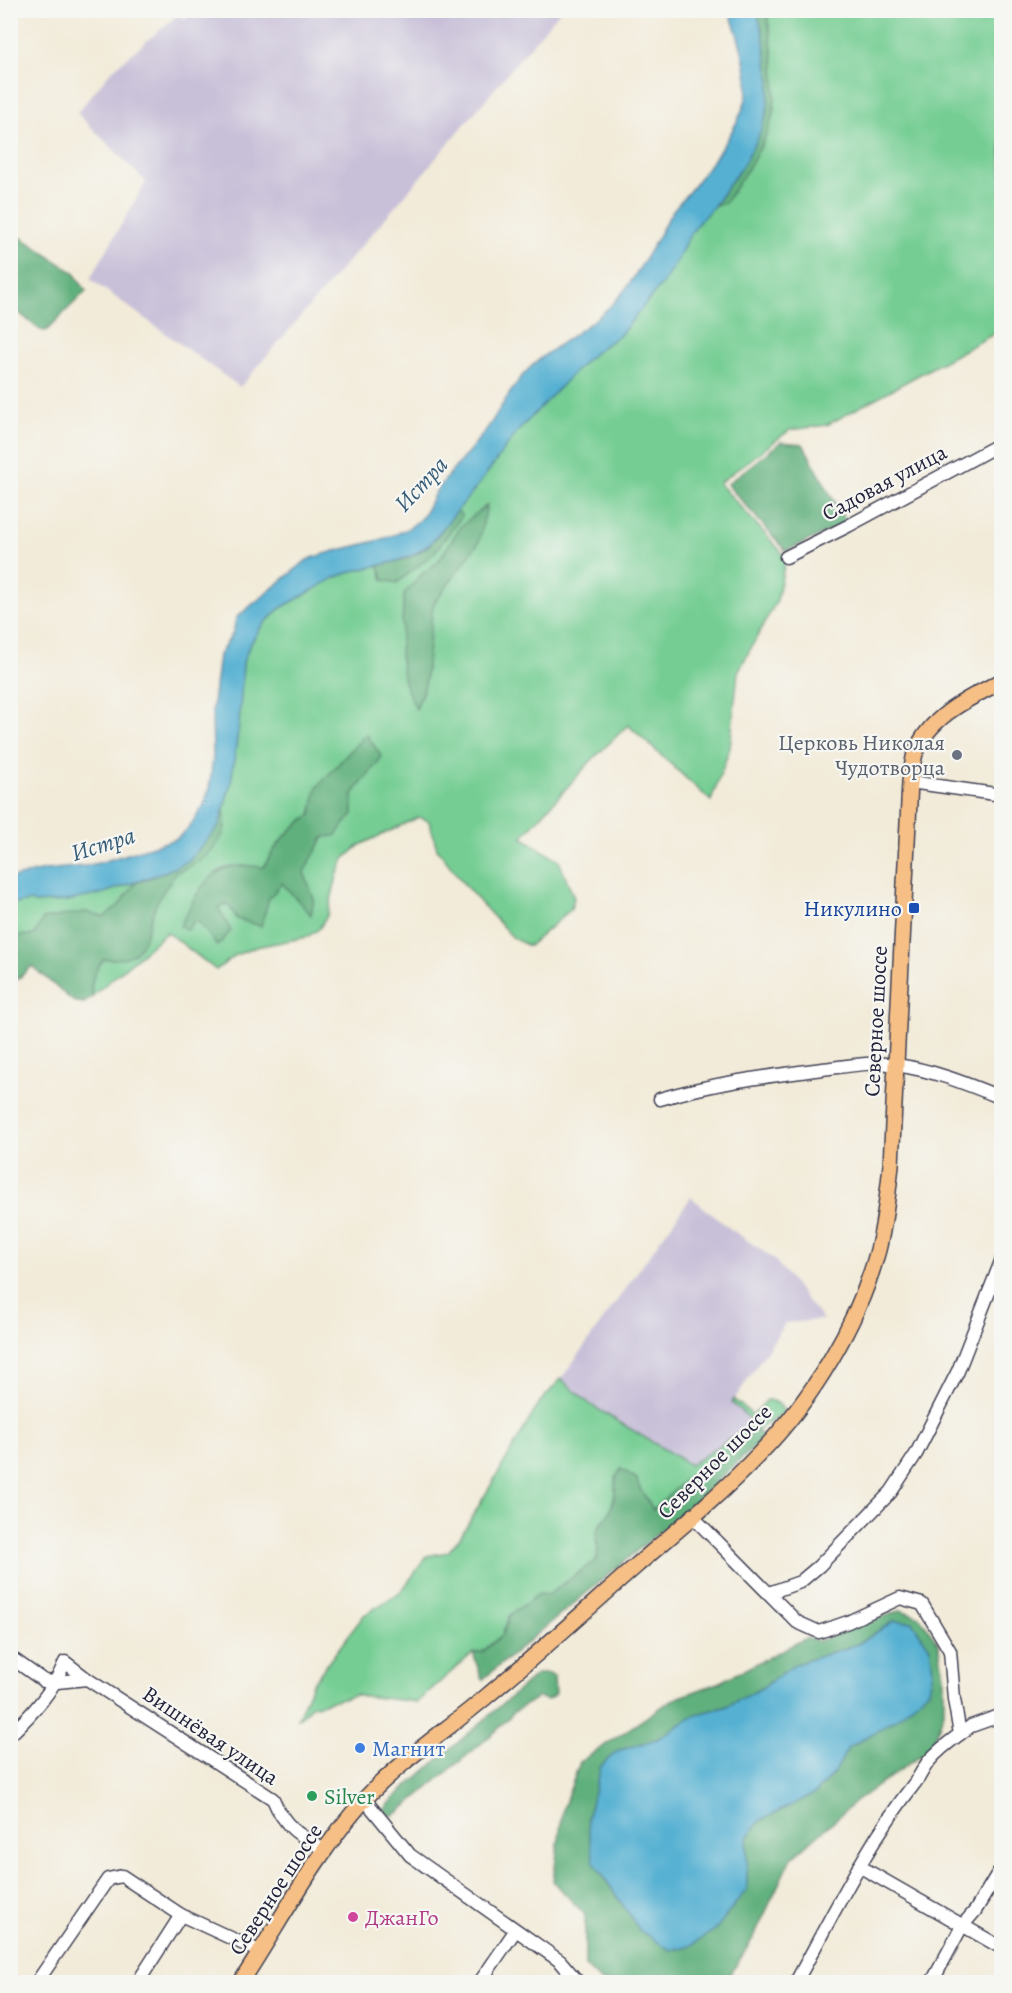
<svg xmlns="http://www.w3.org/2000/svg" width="1012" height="1993" font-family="Alegreya,serif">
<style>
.industrial{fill:#c8c0d8}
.green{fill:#75cd93;stroke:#4c7867;stroke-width:1.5}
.forest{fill:#60b07d;stroke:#41695c;stroke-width:1.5;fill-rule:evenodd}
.water{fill:#54b0d2;stroke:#3b6986;stroke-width:1.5}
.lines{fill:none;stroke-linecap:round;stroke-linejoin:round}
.minor-casing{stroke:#414053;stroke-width:15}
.major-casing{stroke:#414053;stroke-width:18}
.minor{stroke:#fff;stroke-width:12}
.major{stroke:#f5bf86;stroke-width:15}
.worship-dot{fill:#6b7280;stroke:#f6f6f2;stroke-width:2}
.transit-dot{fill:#1a4fb4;stroke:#f6f6f2;stroke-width:2}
.shop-dot{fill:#3f7fe0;stroke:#f6f6f2;stroke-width:2}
.leisure-dot{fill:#2e9e5b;stroke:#f6f6f2;stroke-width:2}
.hotel-dot{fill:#d1479c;stroke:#f6f6f2;stroke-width:2}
.labels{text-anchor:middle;stroke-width:4.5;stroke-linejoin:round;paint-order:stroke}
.street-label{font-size:22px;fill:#22223b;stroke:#f6f6f2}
.worship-label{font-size:22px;fill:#5b616d;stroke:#f6f6f2;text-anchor:end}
.transit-label{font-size:22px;fill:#164399;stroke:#f6f6f2;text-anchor:end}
.shop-label{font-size:22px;fill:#366cbe;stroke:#f6f6f2;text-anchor:start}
.leisure-label{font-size:22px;fill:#27864d;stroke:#f6f6f2;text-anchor:start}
.hotel-label{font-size:22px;fill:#b23c85;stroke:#f6f6f2;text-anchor:start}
.water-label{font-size:24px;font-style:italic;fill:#365b77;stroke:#f6f6f2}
</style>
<rect width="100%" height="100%" fill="#f6f6f2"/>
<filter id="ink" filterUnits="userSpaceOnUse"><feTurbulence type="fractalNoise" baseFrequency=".0167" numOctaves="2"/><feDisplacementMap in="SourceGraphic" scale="12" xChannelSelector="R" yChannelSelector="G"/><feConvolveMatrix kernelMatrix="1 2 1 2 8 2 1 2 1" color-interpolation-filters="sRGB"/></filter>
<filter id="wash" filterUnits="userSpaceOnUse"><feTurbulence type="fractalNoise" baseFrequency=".008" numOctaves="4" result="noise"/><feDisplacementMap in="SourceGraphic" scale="24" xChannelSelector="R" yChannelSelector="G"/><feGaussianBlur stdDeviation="1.35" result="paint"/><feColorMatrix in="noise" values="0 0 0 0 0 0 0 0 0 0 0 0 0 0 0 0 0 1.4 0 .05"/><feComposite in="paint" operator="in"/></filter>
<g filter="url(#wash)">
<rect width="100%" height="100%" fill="#f2ebd9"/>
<g class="industrial">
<path d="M193 10 560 11 406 194 240 387 90 279 146 182 77 113 111 71 179 14 184 19Z"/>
<path d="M691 1197 729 1228 773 1258 823 1320 785 1323 732 1403 754 1423 690 1465 591 1405 561 1379Z"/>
</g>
<g class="green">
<path d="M757 11H1001V330L827 425 790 430 719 483 786 557 777 600 738 672 730 748 711 801 628 725 591 761 522 837 559 861 574 898 571 909 529 946 514 939 468 889 437 849 429 821 419 817 360 845 344 859 337 876 327 916 319 929 307 937 256 947 236 955 216 970 167 932 84 1003 73 1001 32 966 11 985V904L31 901 34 903 68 901 136 883 219 826 231 782 239 724 243 663 249 646 261 627 279 609 334 578 353 571 394 562 446 522 479 484 517 432 551 395 585 361 603 346 619 336 631 322 679 257 685 243 698 223 727 188 763 35Z"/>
<path d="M561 1379 591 1405 690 1465 754 1423 732 1403 733 1399 753 1415 767 1400C775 1400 782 1405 784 1413 736 1442 694 1472 652 1510 647 1491 632 1485 615 1477V1497L608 1516 601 1523 596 1541 599 1550 596 1560 548 1595 539 1594 509 1616 503 1634 482 1652 473 1653 417 1702 355 1695 311 1706 297 1720 312 1684 364 1615 401 1592 427 1556 448 1552 461 1536 540 1402Z"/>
</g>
<g class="forest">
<path d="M757 11H767C771 43 779 81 773 113 766 147 743 175 725 203L714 206 744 163 765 57 763 35Z"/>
<path d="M21 237 74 273 86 291 46 331 40 330 11 306V247Z"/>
<path d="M781 442 803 444 846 523 786 551 727 484Z"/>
<path d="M487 505 479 542 433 605 425 685 416 709 404 683 400 654 404 594 422 574 438 562 460 527Z"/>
<path d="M457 510 462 516 434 553 397 583 383 580 379 565C397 562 418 557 431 543 440 534 448 520 457 510Z"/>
<path d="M366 734 382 757 353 794V814L335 836 324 837 304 872 314 899 311 915 282 883 269 898 261 926 237 919 228 904 218 907 231 931 217 946 199 922H193L188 930 180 926C192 903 205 869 236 866 245 865 255 867 264 867 275 845 289 828 311 815L317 787Z"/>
<path d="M223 807C224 813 226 821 225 827 221 849 196 866 176 872 170 883 161 893 156 905 142 936 149 962 104 959 96 969 88 983 93 997L84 1003 73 1001 32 966 11 985V936L34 935 43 919 86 912 104 917 119 905 136 883 167 871 188 861 219 826Z"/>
<path d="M756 1430 764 1438 687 1509 482 1680 473 1653 482 1652 503 1634 509 1616 539 1594 548 1595 596 1560C601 1546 594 1543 597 1531 599 1524 604 1521 608 1515 610 1512 612 1506 613 1501 618 1488 611 1482 621 1469L637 1479C638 1491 648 1498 653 1510L688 1477Z"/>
<path d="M901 1610 920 1617 938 1643 944 1675V1712L931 1748 855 1802 790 1860 755 1935 726 1982H601L585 1966V1915L553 1881 563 1809 580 1762 672 1700 720 1682 806 1638 819 1641ZM894 1621 895 1720 848 1748 836 1770 816 1793 759 1821 747 1839V1889L617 1751 657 1739 697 1714 725 1707 760 1689 796 1664 858 1644Z"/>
<path d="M546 1673 554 1676 555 1695 547 1700 538 1697 514 1712 495 1732 399 1812 391 1816 383 1811 395 1797 536 1675Z"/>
</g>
<g class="water">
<path d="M729 11H757L763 35 770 83 767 112 758 138 744 163 714 206 698 223 685 243 679 257 663 283 619 336 603 346 585 361 517 432 479 484 430 544 413 555 394 562 353 571 334 578 279 609 261 627 249 646 243 663 239 724 231 782 219 826 188 861 167 871 101 894 67 901 34 903 31 901 11 904V878L44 870 85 866 102 862 176 839 188 829 204 805 209 790 213 757 212 711 219 655 233 633 236 618 307 560C338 546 393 544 418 521 428 513 430 500 437 490 452 470 470 451 486 430 499 412 509 391 524 374 548 348 580 334 606 310 634 286 653 243 672 212 679 202 688 194 695 184 713 161 742 123 747 94 750 74 737 30 729 11Z"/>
<path d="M894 1621 912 1622 930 1648 933 1671 929 1690 895 1720 848 1748 836 1770 816 1793 759 1821 747 1839V1889L715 1930 690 1946 670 1950 640 1931 594 1862 587 1819 601 1766 617 1751 657 1739 697 1714 725 1707 760 1689 796 1664 858 1644Z"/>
</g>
</g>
<g filter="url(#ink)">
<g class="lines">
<defs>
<g id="minor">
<path d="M786 557 848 526 1002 443"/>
<path d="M910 782 1002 795"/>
<path d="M660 1099C713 1083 768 1076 823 1069 847 1066 873 1061 896 1065 933 1070 967 1084 1002 1098"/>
<path d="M693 1517 797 1622 819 1632 848 1622 900 1598 922 1604 950 1651 954 1699 960 1734C949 1742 938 1750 929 1761 923 1768 920 1777 914 1784 866 1845 833 1915 796 1982"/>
<path d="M769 1593 800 1582 819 1566 891 1492 916 1454 958 1371 1002 1259"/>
<path d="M10 1657 44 1681 57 1682 87 1679"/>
<path d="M960 1734 971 1726 1002 1715"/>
<path d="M10 1735C33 1713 53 1691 65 1662L87 1679 273 1799C285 1828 299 1835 325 1850"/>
<path d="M365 1800 410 1855 560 1961 578 1982"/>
<path d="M859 1866 1002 1948"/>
<path d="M37 1982 108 1879 122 1876 181 1915"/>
<path d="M138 1982 181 1915 261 1952"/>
<path d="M480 1982 515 1931"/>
<path d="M932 1982 962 1926 975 1911 998 1873 1002 1871"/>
</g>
<path id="major" d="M241 1982C281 1921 315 1855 364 1800 398 1763 448 1729 487 1696 538 1654 587 1609 637 1565 679 1529 722 1493 760 1453 812 1400 859 1322 878 1250 885 1222 888 1194 891 1165L910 782C912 773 912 763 915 754 928 717 969 698 1002 681"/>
</defs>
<use href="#minor" class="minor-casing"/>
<use href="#major" class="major-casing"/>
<use href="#minor" class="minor"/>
<use href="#major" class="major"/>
</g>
</g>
<circle class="worship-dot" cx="957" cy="755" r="6"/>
<rect class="transit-dot" x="908" y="902" width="12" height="12" rx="3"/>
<circle class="shop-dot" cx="360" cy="1748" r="6"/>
<circle class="leisure-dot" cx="312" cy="1796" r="6"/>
<circle class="hotel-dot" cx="353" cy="1917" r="6"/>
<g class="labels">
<g class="street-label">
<text transform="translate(884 482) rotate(-28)" y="8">Садовая улица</text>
<text transform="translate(875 1021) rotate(-87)" y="8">Северное шоссе</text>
<text transform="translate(714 1461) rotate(-45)" y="8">Северное шоссе</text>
<text transform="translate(211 1735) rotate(34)" y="8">Вишнёвая улица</text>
<text transform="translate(275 1889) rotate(-57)" y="8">Северное шоссе</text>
</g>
<g class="worship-label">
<text x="945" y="750">Церковь Николая<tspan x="945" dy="25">Чудотворца</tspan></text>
</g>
<g class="transit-label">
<text x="902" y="916">Никулино</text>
</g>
<g class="shop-label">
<text x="372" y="1756">Магнит</text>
</g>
<g class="leisure-label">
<text x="324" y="1804">Silver</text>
</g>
<g class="hotel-label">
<text x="365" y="1925">ДжанГо</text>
</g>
<g class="water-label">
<text transform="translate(421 484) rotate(-47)" y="8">Истра</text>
<text transform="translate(103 844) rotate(-17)" y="8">Истра</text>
</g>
</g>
<rect width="1012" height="1993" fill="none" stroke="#f6f6f2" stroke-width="36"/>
</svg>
